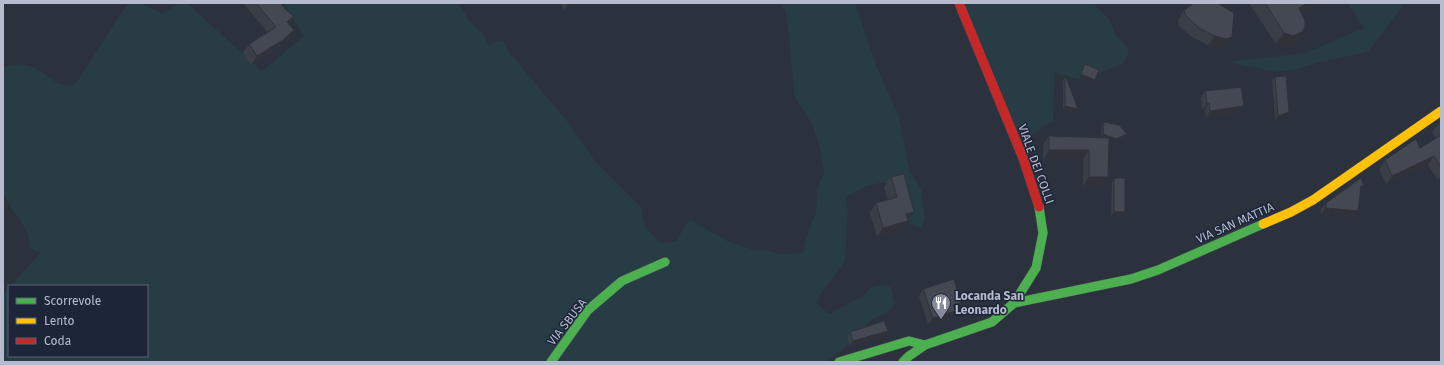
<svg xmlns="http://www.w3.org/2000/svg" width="1444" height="365" font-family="'Fira Sans',sans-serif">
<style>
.green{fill:#273c44}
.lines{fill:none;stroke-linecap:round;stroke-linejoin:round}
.fast-casing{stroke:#484c56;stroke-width:10}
.slow-casing{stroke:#484c56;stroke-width:10}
.jam-casing{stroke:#484c56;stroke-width:10}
.fast{stroke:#4caf50;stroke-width:9}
.slow{stroke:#ffc107;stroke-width:9}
.jam{stroke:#c62828;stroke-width:9}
.wall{fill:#3a3e47}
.shaded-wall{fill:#2f3239}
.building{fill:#434852;stroke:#2f3239}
.labels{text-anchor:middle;stroke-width:3;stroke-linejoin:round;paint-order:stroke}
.street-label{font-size:12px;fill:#b6bccd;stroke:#1d2639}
.poi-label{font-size:12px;font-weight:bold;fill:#b6bccd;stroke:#1d2639;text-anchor:start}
</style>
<rect width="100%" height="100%" fill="#2b313d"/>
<g class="green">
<path d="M131 3H141L162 14 180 3H187L262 71 304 36 283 3H459L469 21 483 34 489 46 496 41 503 40 509 52 567 121 595 161 642 208C642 226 649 232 662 243L676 241 690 219 727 241 757 251 768 250 779 254 803 253 809 229 816 213 817 189 824 173 819 145 812 124 794 95 789 35 785 11 780 3H855L875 62 899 117 910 172 921 189 925 218 921 229 910 223 899 187C895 186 891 183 886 183 872 182 858 189 846 197L848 212 845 261 824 289 816 302 829 314 862 296 872 287 882 285 891 287 895 304 888 312 872 319 860 335 830 359 824 362H3V294L9 288V356H147V286H10L41 252 30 249 28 234 20 219 12 210 3 193V67L21 64 36 68 59 84 68 86 76 83 126 6Z"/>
<path d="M965 3H1093L1110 20 1116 36 1125 44 1129 53 1124 63 1100 73 1089 82 1055 73 1053 121 1022 141Z"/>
<path d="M1347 3H1405C1393 20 1380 35 1368 52L1320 62 1293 70 1277 72 1227 62 1305 53 1364 28Z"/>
</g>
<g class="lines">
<defs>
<g id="fast">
<path d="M1014 303 1131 279 1158 270 1263 224"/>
<path d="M551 362 588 310 622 281 665 262"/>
<path d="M839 362 909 341 925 345"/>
<path d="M903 362 909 356 925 345 992 322 1014 303 1036 268 1043 233 1039 207"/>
</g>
<path id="slow" d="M1263 224 1291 212 1313 200 1441 111"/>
<path id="jam" d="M959 3 1023 158 1039 207"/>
</defs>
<use href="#fast" class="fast-casing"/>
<use href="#slow" class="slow-casing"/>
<use href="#jam" class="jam-casing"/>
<use href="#fast" class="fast"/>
<use href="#slow" class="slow"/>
<use href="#jam" class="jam"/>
</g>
<g class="wall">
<path d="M243 3H281L286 10 294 16 289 24 294 30 288 39 277 48 251 65 243 53 249 44 268 33Z"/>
<path d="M560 3H576L564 10Z"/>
<path d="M1249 3H1319L1318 5 1301 14 1294 44 1285 48 1276 44Z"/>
<path d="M1184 10 1232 37 1225 46 1219 48 1208 45 1192 37 1179 26 1178 20Z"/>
<path d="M1085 64 1095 80 1092 84 1079 78 1083 68Z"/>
<path d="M1065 77 1078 109 1075 112 1063 110V81Z"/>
<path d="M1275 77 1287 115 1275 120 1272 80Z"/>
<path d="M1205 91 1239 113 1206 117 1205 110H1202L1201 98Z"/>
<path d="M1441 121V181L1439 178 1437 179 1428 165 1386 184 1379 169 1385 160 1420 148 1436 138 1432 132 1439 123Z"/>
<path d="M1104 122 1125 137 1113 142 1109 140 1108 177 1102 186H1083V159H1043V145L1049 136 1101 137 1102 125Z"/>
<path d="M891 177 914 212 901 230 877 237 870 213 876 203 888 200 884 187Z"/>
<path d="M1114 178 1123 216H1111L1112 182Z"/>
<path d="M1360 192 1353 217 1321 214V209L1326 203Z"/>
<path d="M923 289 957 309 954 310 950 317 928 324 919 296Z"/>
<path d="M850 332 884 336 850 346 847 337Z"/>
</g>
<g class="shaded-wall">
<path d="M569 3H576L564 10 568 4Z"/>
<path d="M1120 3H1128L1119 5Z"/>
<path d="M1308 3H1319L1318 5 1290 20 1299 8Z"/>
<path d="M294 16 288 24 287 22Z"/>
<path d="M294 30 288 39 277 48 251 65 257 56Z"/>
<path d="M1302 32 1294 44 1285 48 1276 44 1284 33Z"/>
<path d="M1215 36 1232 37 1225 46 1219 48 1208 45Z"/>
<path d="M1081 74 1095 80 1092 84 1079 78Z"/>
<path d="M1209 103 1205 110H1202L1207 104Z"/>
<path d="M1065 106 1078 109 1075 112 1063 110Z"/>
<path d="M1244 106 1239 113 1206 117 1210 111Z"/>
<path d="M1289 112 1287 115 1275 120 1278 116Z"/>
<path d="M1103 134H1127L1125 137 1113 142 1101 138Z"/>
<path d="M1049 150H1089L1083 159H1043Z"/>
<path d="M1434 156 1428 165 1386 184 1392 176Z"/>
<path d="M1089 177H1108L1102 186H1083Z"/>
<path d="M1361 186H1364L1359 193Z"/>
<path d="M1326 208 1358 211 1353 217 1321 214Z"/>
<path d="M914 212 901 230 877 237 883 228 906 214Z"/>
<path d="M1114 212H1125L1123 216H1111Z"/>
<path d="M961 303 957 309 948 312 953 305Z"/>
<path d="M955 311 950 317 928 324 933 318Z"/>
<path d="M888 331 884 336 850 346 853 341Z"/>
</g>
<g class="building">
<path d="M256 3H281L286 10 294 16 287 22 294 30 283 40 257 56 249 44 276 27Z"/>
<path d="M1194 3H1217L1234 13 1232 37 1226 39 1215 36 1199 28 1186 16 1184 10Z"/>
<path d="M1265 3H1308L1299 8 1305 21V26L1302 32 1293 36 1284 33Z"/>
<path d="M1085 64 1099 70 1095 80 1081 74Z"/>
<path d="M1286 76 1289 112 1278 116 1275 77Z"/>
<path d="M1065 77H1066L1078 109 1065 106Z"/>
<path d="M1241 87 1244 106 1210 111 1209 103 1207 104 1205 91Z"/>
<path d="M1441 121V127L1439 123Z"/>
<path d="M1104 122 1119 125 1127 134 1116 139 1103 134Z"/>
<path d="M1441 135V167L1434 156 1392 176 1385 160 1416 139 1420 148Z"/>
<path d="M1049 136 1109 138 1108 177H1089V150H1049Z"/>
<path d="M904 174 914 212 906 214 908 221 883 228 876 203 897 197 891 177Z"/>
<rect x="1114" y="178" width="11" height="34"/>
<path d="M1361 178 1364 186H1361L1358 211 1326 208V203Z"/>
<path d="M954 279 961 303 953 305 955 311 933 318 923 289Z"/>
<path d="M884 321 888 331 853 341 850 332Z"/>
</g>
<defs>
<symbol id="restaurant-pin" viewBox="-11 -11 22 30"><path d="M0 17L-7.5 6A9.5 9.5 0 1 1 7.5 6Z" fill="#858b9b" stroke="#1d2639"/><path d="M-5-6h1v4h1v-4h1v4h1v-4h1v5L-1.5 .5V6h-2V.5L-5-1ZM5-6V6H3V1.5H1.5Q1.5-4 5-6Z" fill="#fff"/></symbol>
</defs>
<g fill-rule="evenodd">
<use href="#restaurant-pin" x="930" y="292" width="22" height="30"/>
</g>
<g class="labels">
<g class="street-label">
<text transform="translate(1036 164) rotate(70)" y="4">VIALE DEI COLLI</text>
<text transform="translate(1235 223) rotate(-24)" y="4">VIA SAN MATTIA</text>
<text transform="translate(567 322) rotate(-52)" y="4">VIA SBUSA</text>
</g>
<g class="poi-label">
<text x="955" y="300">Locanda San<tspan x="955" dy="14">Leonardo</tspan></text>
</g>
</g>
<rect width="1444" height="365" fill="none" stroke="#b6bccd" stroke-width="8"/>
<rect x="8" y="285" width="140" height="72" fill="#1d2639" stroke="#5a6274"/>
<rect x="16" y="298" width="20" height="6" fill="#4caf50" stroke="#5a6274"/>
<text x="44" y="305" font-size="12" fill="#b6bccd">Scorrevole</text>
<rect x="16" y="318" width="20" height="6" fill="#ffc107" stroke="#5a6274"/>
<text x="44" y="325" font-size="12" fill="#b6bccd">Lento</text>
<rect x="16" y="338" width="20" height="6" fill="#c62828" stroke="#5a6274"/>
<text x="44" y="345" font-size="12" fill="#b6bccd">Coda</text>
</svg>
